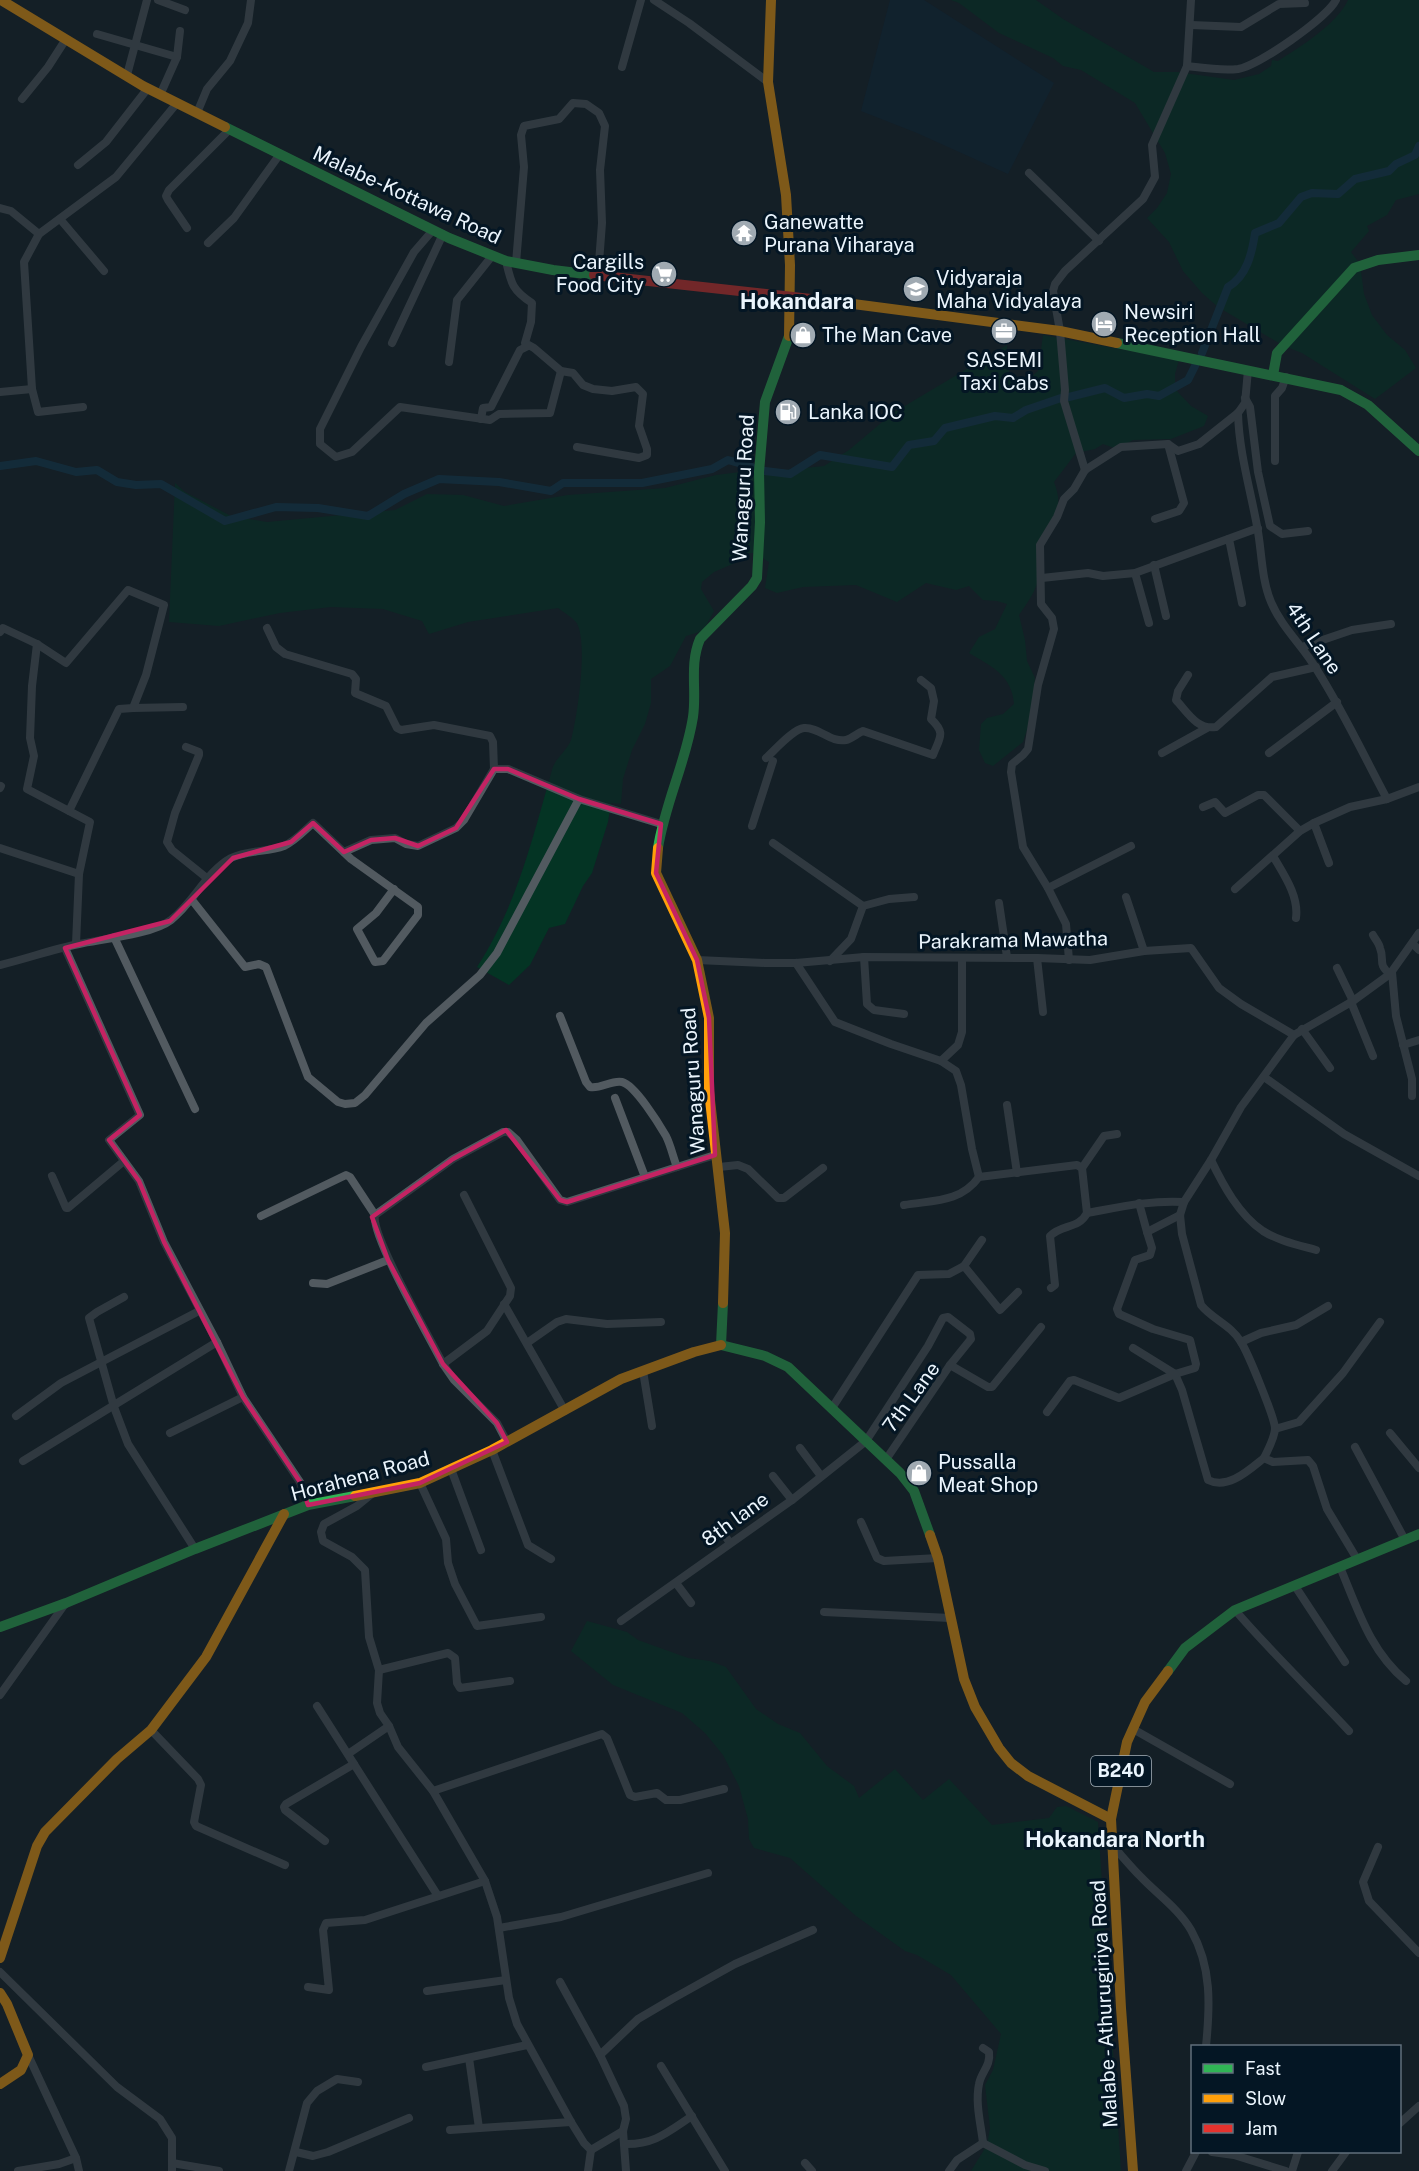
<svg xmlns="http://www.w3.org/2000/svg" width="1419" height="2171" font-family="'Public Sans',sans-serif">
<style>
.built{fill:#0e2637}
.green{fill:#043424}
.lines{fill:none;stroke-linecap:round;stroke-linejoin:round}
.canal{stroke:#133b51;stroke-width:8}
.street{stroke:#525a60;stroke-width:8}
.fast{stroke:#30b455;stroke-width:10}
.slow{stroke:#ff9f0a;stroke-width:10}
.jam{stroke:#e5322d;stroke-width:10}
.marked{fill:none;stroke:#c42363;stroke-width:4.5;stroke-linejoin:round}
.labels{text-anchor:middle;stroke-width:6;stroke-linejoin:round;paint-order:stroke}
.shield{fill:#041624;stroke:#a6b2bc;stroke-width:1.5}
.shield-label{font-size:18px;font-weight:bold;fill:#ebf5fd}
.street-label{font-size:20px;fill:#ebf5fd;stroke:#041624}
.poi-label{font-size:20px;fill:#ebf5fd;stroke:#041624;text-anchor:start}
.quarter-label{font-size:22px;font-weight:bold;fill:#ebf5fd;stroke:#041624}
</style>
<rect width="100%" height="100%" fill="#141f26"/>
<path class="built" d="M890 0H924L1054 83 1008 174 917 133 861 111Z"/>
<g class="green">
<path d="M951 0H1036L1063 19 1154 72H1177L1234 80 1259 74 1271 66 1272 60 1278 61C1300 47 1337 24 1348 0H1419V194L1396 200 1387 215 1367 226 1369 231 1351 252 1360 264 1364 294 1372 315 1387 335 1405 350 1416 368 1375 399 1302 353 1284 346 1218 307 1202 293 1183 271 1169 242 1147 218 1157 208 1167 193 1171 174 1165 153 1135 103 1081 70 1063 66 1053 58 999 33 959 3Z"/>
<path d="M1043 335 1179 360 1175 374V389L1191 406 1208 416 1204 426 1171 439 1133 440 1117 449 1103 444 1095 449 1076 453 1054 482C1066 513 1050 516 1039 541 1034 553 1040 562 1039 574 1038 589 1027 603 1019 615L1025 640 1027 661 1035 678 1031 717 1023 742 993 766 985 763 979 750 981 724 987 718 1003 714 1014 704C1012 675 991 666 969 653L979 637 995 629 1007 604 997 601 983 600 969 586 956 590 926 583 897 602 856 585 803 587 777 593 765 588 769 562 754 553H748L742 560 714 572 702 582 701 589 714 611 703 631 686 636 670 666 651 679V703L645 724 632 750 623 779 621 804 611 803 608 822 592 873 583 886 565 924 549 928 530 965 509 985 477 967C517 905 532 840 552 770 555 758 567 751 571 740 577 719 589 640 576 622 572 617 563 612 558 608L468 622 429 634 422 621 383 609 331 607 280 613 219 626 169 622 175 483 185 492 231 516 267 522 395 510 427 494 463 495 504 506 568 495 665 488 716 475 771 468 786 470 824 466 849 450 893 413 1007 345 1010 381 1024 383 1038 371Z"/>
<path d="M587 1621 627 1632 638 1640 688 1658 710 1661 726 1667 756 1709 778 1724 800 1733 827 1766 854 1786 859 1798 895 1769 923 1800 949 1779 992 1825 1049 1818 1057 1807 1066 1806 1098 1822 1121 2171H971L987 2145 990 2128 985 2085 993 2070 1001 2034 951 1975 917 1955 905 1951 856 1916 790 1858 754 1848 749 1839 748 1819 739 1786 723 1755 705 1733 682 1713 613 1685 571 1651Z"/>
</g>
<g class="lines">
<g class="canal">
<path d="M1202 353 1228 287C1247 276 1252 253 1255 233L1279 223 1301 197 1312 193 1338 194 1355 179 1389 171 1396 164 1415 155 1419 146"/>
<path d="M1069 397 1105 388 1124 398 1147 394 1159 396 1188 380 1195 366"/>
<path d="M0 466 36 461 76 472 97 470 117 482 136 485 161 484 225 521 276 507 318 508 368 516 404 494 439 479 499 482 551 491 563 483H642L712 469 728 460 752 467"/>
<path d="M765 471 790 474 820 455 892 467 909 445 934 441 945 428 995 416 1013 418 1026 410 1061 398"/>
</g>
<g class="street">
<path d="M158 0 185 10"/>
<path d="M654 0 689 23 768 82"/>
<path d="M1191 25 1241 27 1279 4 1305 3"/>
<path d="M97 34 177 57"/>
<path d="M1187 66C1204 68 1221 71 1238 69 1258 66 1327 18 1336 0"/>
<path d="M622 67 641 0"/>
<path d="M127 75 147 0"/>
<path d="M160 95 177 57 180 31"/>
<path d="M22 99 48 67 66 39"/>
<path d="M197 113 207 89 230 61 248 23 251 0"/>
<path d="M78 165 106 142 148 88"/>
<path d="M1029 173 1099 241"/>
<path d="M0 208 11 211 39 234"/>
<path d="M60 219 104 271"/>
<path d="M187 228 168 200 166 196 169 190 230 129"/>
<path d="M433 230 414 252 361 347 320 429V444L336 457 352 452 400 407 490 420 499 414 550 413 561 371"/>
<path d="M208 243 234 218 280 154"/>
<path d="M506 261C511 283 512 290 532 303L531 322 525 343 534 348 561 371 573 373 583 385 593 389 612 391 636 387 643 394 639 426 647 449V455L639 458 577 447"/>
<path d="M516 263 524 167 521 135 524 126 559 119 573 103 586 104 599 113 605 126 600 170 602 223 598 276"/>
<path d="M392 343 443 234"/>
<path d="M449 362 457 300 492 256"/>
<path d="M0 392 32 389"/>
<path d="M1245 398 1250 407 1258 472 1270 526 1282 534 1308 531"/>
<path d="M83 407 38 412 32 389 24 262 39 234 116 177 177 103"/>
<path d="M1238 413C1239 452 1250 488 1257 526 1262 551 1261 578 1271 602 1282 628 1303 646 1317 670 1343 711 1364 756 1387 799"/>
<path d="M481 419 483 408 491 407 520 350 528 346"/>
<path d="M1275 461V396L1282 388 1286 377"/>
<path d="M1085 470 1064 401 1065 390 1060 331 1053 291 1055 284 1065 271 1143 199 1155 177 1152 145 1187 66 1191 0"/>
<path d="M1155 519 1179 511 1184 503 1168 444"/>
<path d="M1229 539 1242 603"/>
<path d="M1154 565 1166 616"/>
<path d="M1135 573 1149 623"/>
<path d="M1042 578 1088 573 1103 576 1135 573 1258 528"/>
<path d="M267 628 276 647 285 654 352 674 356 679 355 693 386 706 397 728 401 730 434 725 490 736 493 742 494 769"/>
<path d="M0 632 3 628 37 644 66 663 128 590 164 605 146 675 133 708 119 709 69 811 90 822 79 874 76 944"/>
<path d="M37 644 32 686 30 738 34 756 27 789 69 811"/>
<path d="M1302 647 1352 630 1391 624"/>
<path d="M1188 675 1178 691 1176 700C1188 713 1197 730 1216 727L1272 677 1316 667"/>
<path d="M133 708 183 707"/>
<path d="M186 747 199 752V755L175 813 167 842 172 850 208 879"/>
<path d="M1162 753 1207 728"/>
<path d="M1269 753 1337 702"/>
<path d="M766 758C775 750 793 729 804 728 819 727 831 743 846 740 851 739 858 733 863 731L933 755C940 737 946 733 931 719L934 701 931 688 921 680"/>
<path d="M0 788 1 786"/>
<path d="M1203 807 1215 802 1225 813 1258 795H1264L1300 831"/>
<path d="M1314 823 1329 863"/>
<path d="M752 826 773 761"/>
<path d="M773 843 863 906 851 939 830 961"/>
<path d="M0 848 79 874"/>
<path d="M344 852 371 840 395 838 406 844 418 846 456 828 464 820 494 769H508L579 799 661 824"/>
<path d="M1273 856C1284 875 1299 896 1296 918"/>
<path d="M1048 888 1131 846"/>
<path d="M1235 889 1300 831 1314 823 1350 807 1387 799 1419 787"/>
<path d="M1126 897 1144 951"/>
<path d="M192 900 245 967 259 964 266 967 308 1077 338 1102 345 1104 355 1103 365 1095 426 1023 480 975 497 953 579 799"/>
<path d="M999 903 1007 957"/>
<path d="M863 906 889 899 914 897"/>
<path d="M1373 935C1375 939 1379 943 1380 948 1385 960 1377 964 1390 974"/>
<path d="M114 937 195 1109"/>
<path d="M1413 944 1419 950"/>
<path d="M65 948 140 1115 109 1140 139 1181 164 1242 217 1342 243 1397 300 1482 308 1505"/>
<path d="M864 957 867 1004 874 1010 904 1014"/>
<path d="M962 958V1032L958 1045 941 1061 956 1071 961 1085 972 1149 979 1177 1077 1165 1082 1168 1087 1213C1079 1229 1062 1224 1050 1236L1055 1285 1051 1288"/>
<path d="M1037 958 1043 1012"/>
<path d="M697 960 765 963H796L864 957 1037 958 1090 960 1144 951 1191 948 1219 988 1241 1004 1294 1035"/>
<path d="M1069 960 1066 924 1048 888 1023 847 1011 772 1012 764 1023 755 1028 749 1038 685 1054 629 1052 618 1041 604 1040 545 1057 517 1064 499 1074 489 1085 470 1121 447 1168 444 1178 451 1199 444 1238 413 1245 403 1248 370"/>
<path d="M796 963 835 1022 891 1044 941 1061"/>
<path d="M0 965C26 959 53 949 79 944 103 939 153 934 171 920 194 902 206 872 231 858 248 850 268 852 284 846 295 841 304 831 313 823L351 859 418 907V915L383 961 375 962 357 929 376 913 394 889"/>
<path d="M1337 968 1353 1001"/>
<path d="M1392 972 1396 1016 1412 1079V1096"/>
<path d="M1351 1002 1373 1056"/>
<path d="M560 1016 586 1082 590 1087C601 1089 611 1080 622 1082 635 1085 659 1124 666 1136 671 1146 673 1157 677 1167"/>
<path d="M1302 1029 1330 1068"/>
<path d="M1403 1045 1419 1040"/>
<path d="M1264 1077 1344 1134 1419 1176"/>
<path d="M615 1098 645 1177"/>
<path d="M1007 1105 1017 1173"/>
<path d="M1211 1160C1223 1185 1239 1215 1263 1231 1279 1241 1298 1245 1316 1250"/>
<path d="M719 1167 738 1165 748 1169 778 1198H784L823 1168"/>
<path d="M1082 1168 1104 1136 1117 1134"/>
<path d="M52 1176 66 1208H68L124 1161"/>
<path d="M1139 1203 1147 1232"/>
<path d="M904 1205C933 1200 960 1203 979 1177"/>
<path d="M1087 1213C1120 1207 1150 1200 1184 1202"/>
<path d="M1180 1215 1147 1232 1152 1248 1150 1255 1135 1260 1117 1309 1119 1314 1153 1329 1190 1340 1196 1364 1195 1368 1175 1374 1182 1390 1208 1480C1228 1490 1249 1470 1264 1458"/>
<path d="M261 1216 346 1175 350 1177 375 1215"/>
<path d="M964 1266 982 1240"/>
<path d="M313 1283 327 1284 388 1260"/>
<path d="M124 1297 97 1312 89 1318 114 1407 128 1444 195 1549"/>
<path d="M504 1304 565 1411"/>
<path d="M1241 1342 1261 1333 1296 1325 1328 1306"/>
<path d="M527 1343 557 1322 566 1319 607 1324 661 1322"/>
<path d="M1133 1348 1175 1374"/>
<path d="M443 1364 487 1331 510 1296 511 1288 464 1195"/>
<path d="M643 1371 652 1426"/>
<path d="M832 1408 918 1275 949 1274 964 1266 1000 1310 1018 1292"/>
<path d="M1047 1412 1070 1381 1074 1380 1119 1398 1175 1374"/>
<path d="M16 1416 61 1383 199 1311"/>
<path d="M1275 1429 1299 1422 1343 1373 1380 1322"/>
<path d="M170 1433 243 1397"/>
<path d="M1390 1433 1419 1468"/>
<path d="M507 1442 497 1423 454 1380 443 1364C431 1340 370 1234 375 1215L453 1159 503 1132H508L517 1140 560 1200 567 1202 715 1155"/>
<path d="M1355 1447 1405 1540"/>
<path d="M800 1448 821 1476"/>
<path d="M492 1450 528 1545 551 1559"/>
<path d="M887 1458 950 1365 988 1387H992L1041 1327"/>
<path d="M23 1461 217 1342"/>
<path d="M451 1469 481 1550"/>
<path d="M773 1476 792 1500"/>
<path d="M420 1483 446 1539 448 1563 455 1584 477 1626 541 1617"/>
<path d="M373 1493 357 1506 324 1524 321 1532 323 1541 352 1557 365 1570 369 1637 379 1670 377 1703 380 1713 389 1726 398 1747 433 1791 485 1881 497 1917 509 1998 517 2024 571 2122 584 2143 591 2150 623 2131"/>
<path d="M861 1522 877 1558 884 1561 938 1558"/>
<path d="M721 1530 730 1543"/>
<path d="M1357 1559 1327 1509 1313 1466 1308 1460 1273 1462 1264 1458C1268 1450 1275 1437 1275 1428 1274 1416 1248 1353 1241 1342 1231 1325 1212 1319 1201 1305L1182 1234 1180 1215 1184 1202 1211 1160 1241 1107 1294 1035 1353 1001 1390 974 1419 933"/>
<path d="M1340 1567C1358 1610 1370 1651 1406 1681"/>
<path d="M676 1583 691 1603"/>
<path d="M1295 1586 1345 1662"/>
<path d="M1235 1610C1271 1652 1311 1690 1349 1731"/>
<path d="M824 1612 950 1618"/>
<path d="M621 1621 792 1500 866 1441 928 1346 943 1318 948 1317 970 1334 971 1339 950 1365"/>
<path d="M379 1670 448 1653 455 1658 457 1683 460 1688 510 1681"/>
<path d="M0 1695 65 1604"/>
<path d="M317 1706 438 1896"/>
<path d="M1133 1729 1230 1784"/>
<path d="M151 1730 198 1779 201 1785 194 1822 196 1826 285 1865"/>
<path d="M348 1754 389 1726"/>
<path d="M433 1791 602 1734 607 1738 630 1795 635 1797 657 1793 666 1800H680L724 1789"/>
<path d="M325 1841 285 1810 284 1807 286 1804 354 1764"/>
<path d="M1113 1846C1122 1856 1131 1867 1141 1877 1157 1894 1179 1909 1191 1930 1212 1967 1210 2006 1206 2046"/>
<path d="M1378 1847 1363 1882 1369 1901 1419 1953"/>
<path d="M499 1928 561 1917 708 1873"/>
<path d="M0 1972 117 2087 160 2119 172 2138V2171"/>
<path d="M560 1982 600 2055 624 2106 626 2119 623 2131 626 2171"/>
<path d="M308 1987 329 1990 323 1930 326 1923 365 1920 485 1881"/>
<path d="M427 1991 506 1980"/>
<path d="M983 2048 989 2052C991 2066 981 2072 979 2084 975 2103 981 2125 983 2143"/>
<path d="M28 2055 76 2158 79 2171"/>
<path d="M600 2055 638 2019 672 1999 735 1964 813 1930"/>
<path d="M469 2058 479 2128"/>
<path d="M661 2066 725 2171"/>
<path d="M426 2067 527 2045"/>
<path d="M1400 2123 1419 2106"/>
<path d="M450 2130 571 2122"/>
<path d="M624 2144C654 2145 668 2132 692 2116"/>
<path d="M296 2152 313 2156 328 2152 409 2118"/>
<path d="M1212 2152 1234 2155 1286 2171"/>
<path d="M172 2163 219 2171"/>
<path d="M805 2163 812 2171"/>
<path d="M18 2171 59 2164 76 2158"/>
<path d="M289 2171 307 2103 317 2091 337 2079 358 2082"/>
<path d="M588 2171 591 2150"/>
<path d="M949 2171 957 2160 983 2143 1025 2165 1045 2171"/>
<path d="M1186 2171 1196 2152"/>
<path d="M1292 2171 1298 2152"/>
<path d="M1332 2171 1346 2152"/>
</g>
<g class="fast">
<path d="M225 127 449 238 506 261 553 270 594 275"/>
<path d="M1117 343 1341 390 1368 405 1419 451"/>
<path d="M1273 375 1277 353 1354 268 1378 260 1419 255"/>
<path d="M658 848C665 803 686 762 693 717 697 690 689 665 700 639L752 586 757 578 760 522 759 472 765 402 789 336"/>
<path d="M723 1303 721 1345 765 1356 788 1367 900 1473 914 1491 930 1535"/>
<path d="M0 1627 66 1603 195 1549 308 1505 355 1496"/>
<path d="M1168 1671 1185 1648 1235 1610 1419 1534"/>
</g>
<g class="slow">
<path d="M1 0 143 86 225 127"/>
<path d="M771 0 768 82 786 195 790 265 789 336"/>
<path d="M838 302 1060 331 1117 343"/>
<path d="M658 848 656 873 697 960 709 1018V1091L725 1233 723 1303"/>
<path d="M355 1496 420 1483 492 1450 621 1379 694 1352 721 1345"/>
<path d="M930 1535 938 1558 964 1679 975 1707 999 1748 1011 1763 1028 1776 1111 1819"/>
<path d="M0 1958 37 1846 45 1832 117 1759 151 1730 206 1657 284 1514"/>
<path d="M0 1993 7 2004 28 2055 21 2070 0 2084"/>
<path d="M1133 2171 1121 2008 1111 1819 1127 1742 1145 1702 1168 1671"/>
</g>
<path class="jam" d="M594 275 838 302"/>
</g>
<path d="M0 0H1419V2171H0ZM494 769H508L579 799 661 824 656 873 697 960 709 1018 715 1155 567 1202 560 1200 506 1130 453 1159 372 1217 388 1260 443 1364 497 1423 507 1442 420 1483 308 1505 300 1482 243 1397 164 1242 139 1181 109 1140 140 1115 65 948 170 921 233 858 291 842 313 823 344 852 371 840 395 838 418 846 456 828Z" fill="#141f26" fill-opacity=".55" fill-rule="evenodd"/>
<path class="marked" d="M494 769H508L579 799 661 824 656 873 697 960 709 1018 715 1155 567 1202 560 1200 506 1130 453 1159 372 1217 388 1260 443 1364 497 1423 507 1442 420 1483 308 1505 300 1482 243 1397 164 1242 139 1181 109 1140 140 1115 65 948 170 921 233 858 291 842 313 823 344 852 371 840 395 838 418 846 456 828Z"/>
<defs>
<symbol id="temple-disc" viewBox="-11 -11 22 22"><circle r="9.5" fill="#a0aab2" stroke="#041624"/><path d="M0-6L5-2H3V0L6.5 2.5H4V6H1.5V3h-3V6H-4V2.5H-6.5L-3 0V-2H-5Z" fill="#fff"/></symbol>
<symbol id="supermarket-disc" viewBox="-11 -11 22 22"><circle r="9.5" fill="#a0aab2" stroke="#041624"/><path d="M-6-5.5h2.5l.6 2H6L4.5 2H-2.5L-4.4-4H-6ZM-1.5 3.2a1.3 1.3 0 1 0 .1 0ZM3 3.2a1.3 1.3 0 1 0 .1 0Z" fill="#fff"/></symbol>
<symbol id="school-disc" viewBox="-11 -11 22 22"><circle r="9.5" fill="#a0aab2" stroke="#041624"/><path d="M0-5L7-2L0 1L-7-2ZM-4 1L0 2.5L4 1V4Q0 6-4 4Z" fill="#fff"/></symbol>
<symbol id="hotel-disc" viewBox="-11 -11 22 22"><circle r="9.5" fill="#a0aab2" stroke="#041624"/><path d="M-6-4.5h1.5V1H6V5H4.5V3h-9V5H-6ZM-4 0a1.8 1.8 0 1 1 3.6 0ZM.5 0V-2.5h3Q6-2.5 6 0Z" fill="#fff"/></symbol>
<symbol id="office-disc" viewBox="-11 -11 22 22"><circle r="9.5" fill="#a0aab2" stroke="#041624"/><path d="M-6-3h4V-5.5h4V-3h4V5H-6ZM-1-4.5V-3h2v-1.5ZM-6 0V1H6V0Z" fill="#fff"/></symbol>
<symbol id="shop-disc" viewBox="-11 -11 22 22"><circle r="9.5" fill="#a0aab2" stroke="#041624"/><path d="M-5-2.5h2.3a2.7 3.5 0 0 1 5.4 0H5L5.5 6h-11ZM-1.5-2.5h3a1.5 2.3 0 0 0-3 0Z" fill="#fff"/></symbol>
<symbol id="fuel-disc" viewBox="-11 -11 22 22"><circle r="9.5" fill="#a0aab2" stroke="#041624"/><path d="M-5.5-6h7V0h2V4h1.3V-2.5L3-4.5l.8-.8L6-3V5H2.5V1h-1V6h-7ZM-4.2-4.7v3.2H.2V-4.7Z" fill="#fff"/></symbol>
</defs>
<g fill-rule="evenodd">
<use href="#temple-disc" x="729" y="218" width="30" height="30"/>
<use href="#supermarket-disc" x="649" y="259" width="30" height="30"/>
<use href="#school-disc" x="901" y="274" width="30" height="30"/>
<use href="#hotel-disc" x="1089" y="309" width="30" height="30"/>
<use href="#office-disc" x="989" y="316" width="30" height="30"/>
<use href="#shop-disc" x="788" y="320" width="30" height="30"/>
<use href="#fuel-disc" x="773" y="397" width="30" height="30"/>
<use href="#shop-disc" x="904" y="1458" width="30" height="30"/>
</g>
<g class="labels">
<rect class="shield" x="1091" y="1756" width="60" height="30" rx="4.5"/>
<g class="shield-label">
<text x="1121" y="1777">B240</text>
</g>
<g class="street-label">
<text transform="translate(407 195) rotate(25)" y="7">Malabe-Kottawa Road</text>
<text transform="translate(743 488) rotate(-87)" y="7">Wanaguru Road</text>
<text transform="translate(1314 638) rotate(56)" y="7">4th Lane</text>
<text transform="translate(1013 940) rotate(-1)" y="7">Parakrama Mawatha</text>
<text transform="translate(693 1081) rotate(-94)" y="7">Wanaguru Road</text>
<text transform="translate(911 1397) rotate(-54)" y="7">7th Lane</text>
<text transform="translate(360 1476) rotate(-15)" y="7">Horahena Road</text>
<text transform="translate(735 1519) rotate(-36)" y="7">8th lane</text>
<text transform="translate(1104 2004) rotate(-93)" y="7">Malabe - Athurugiriya Road</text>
</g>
<g class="poi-label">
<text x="764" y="229">Ganewatte<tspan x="764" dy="23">Purana Viharaya</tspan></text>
<text x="644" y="269" text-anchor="end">Cargills<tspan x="644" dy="23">Food City</tspan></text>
<text x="936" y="285">Vidyaraja<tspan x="936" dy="23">Maha Vidyalaya</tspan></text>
<text x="1124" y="319">Newsiri<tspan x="1124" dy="23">Reception Hall</tspan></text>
<text x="822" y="342">The Man Cave</text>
<text x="1004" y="367" text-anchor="middle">SASEMI<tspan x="1004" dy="23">Taxi Cabs</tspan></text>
<text x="808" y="419">Lanka IOC</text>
<text x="938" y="1469">Pussalla<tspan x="938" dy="23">Meat Shop</tspan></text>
</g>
<g class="quarter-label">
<text x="797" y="309">Hokandara</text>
<text x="1115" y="1847">Hokandara North</text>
</g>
</g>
<rect x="1191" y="2045" width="210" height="108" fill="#041624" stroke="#606f7b" stroke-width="1.5"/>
<rect x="1203" y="2064" width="30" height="9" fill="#30b455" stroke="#606f7b" stroke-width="1.5"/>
<text x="1245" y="2075" font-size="18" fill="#ebf5fd">Fast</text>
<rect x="1203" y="2094" width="30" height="9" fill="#ff9f0a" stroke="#606f7b" stroke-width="1.5"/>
<text x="1245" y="2105" font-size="18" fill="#ebf5fd">Slow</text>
<rect x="1203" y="2124" width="30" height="9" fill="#e5322d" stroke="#606f7b" stroke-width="1.5"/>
<text x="1245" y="2135" font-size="18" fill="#ebf5fd">Jam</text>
</svg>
